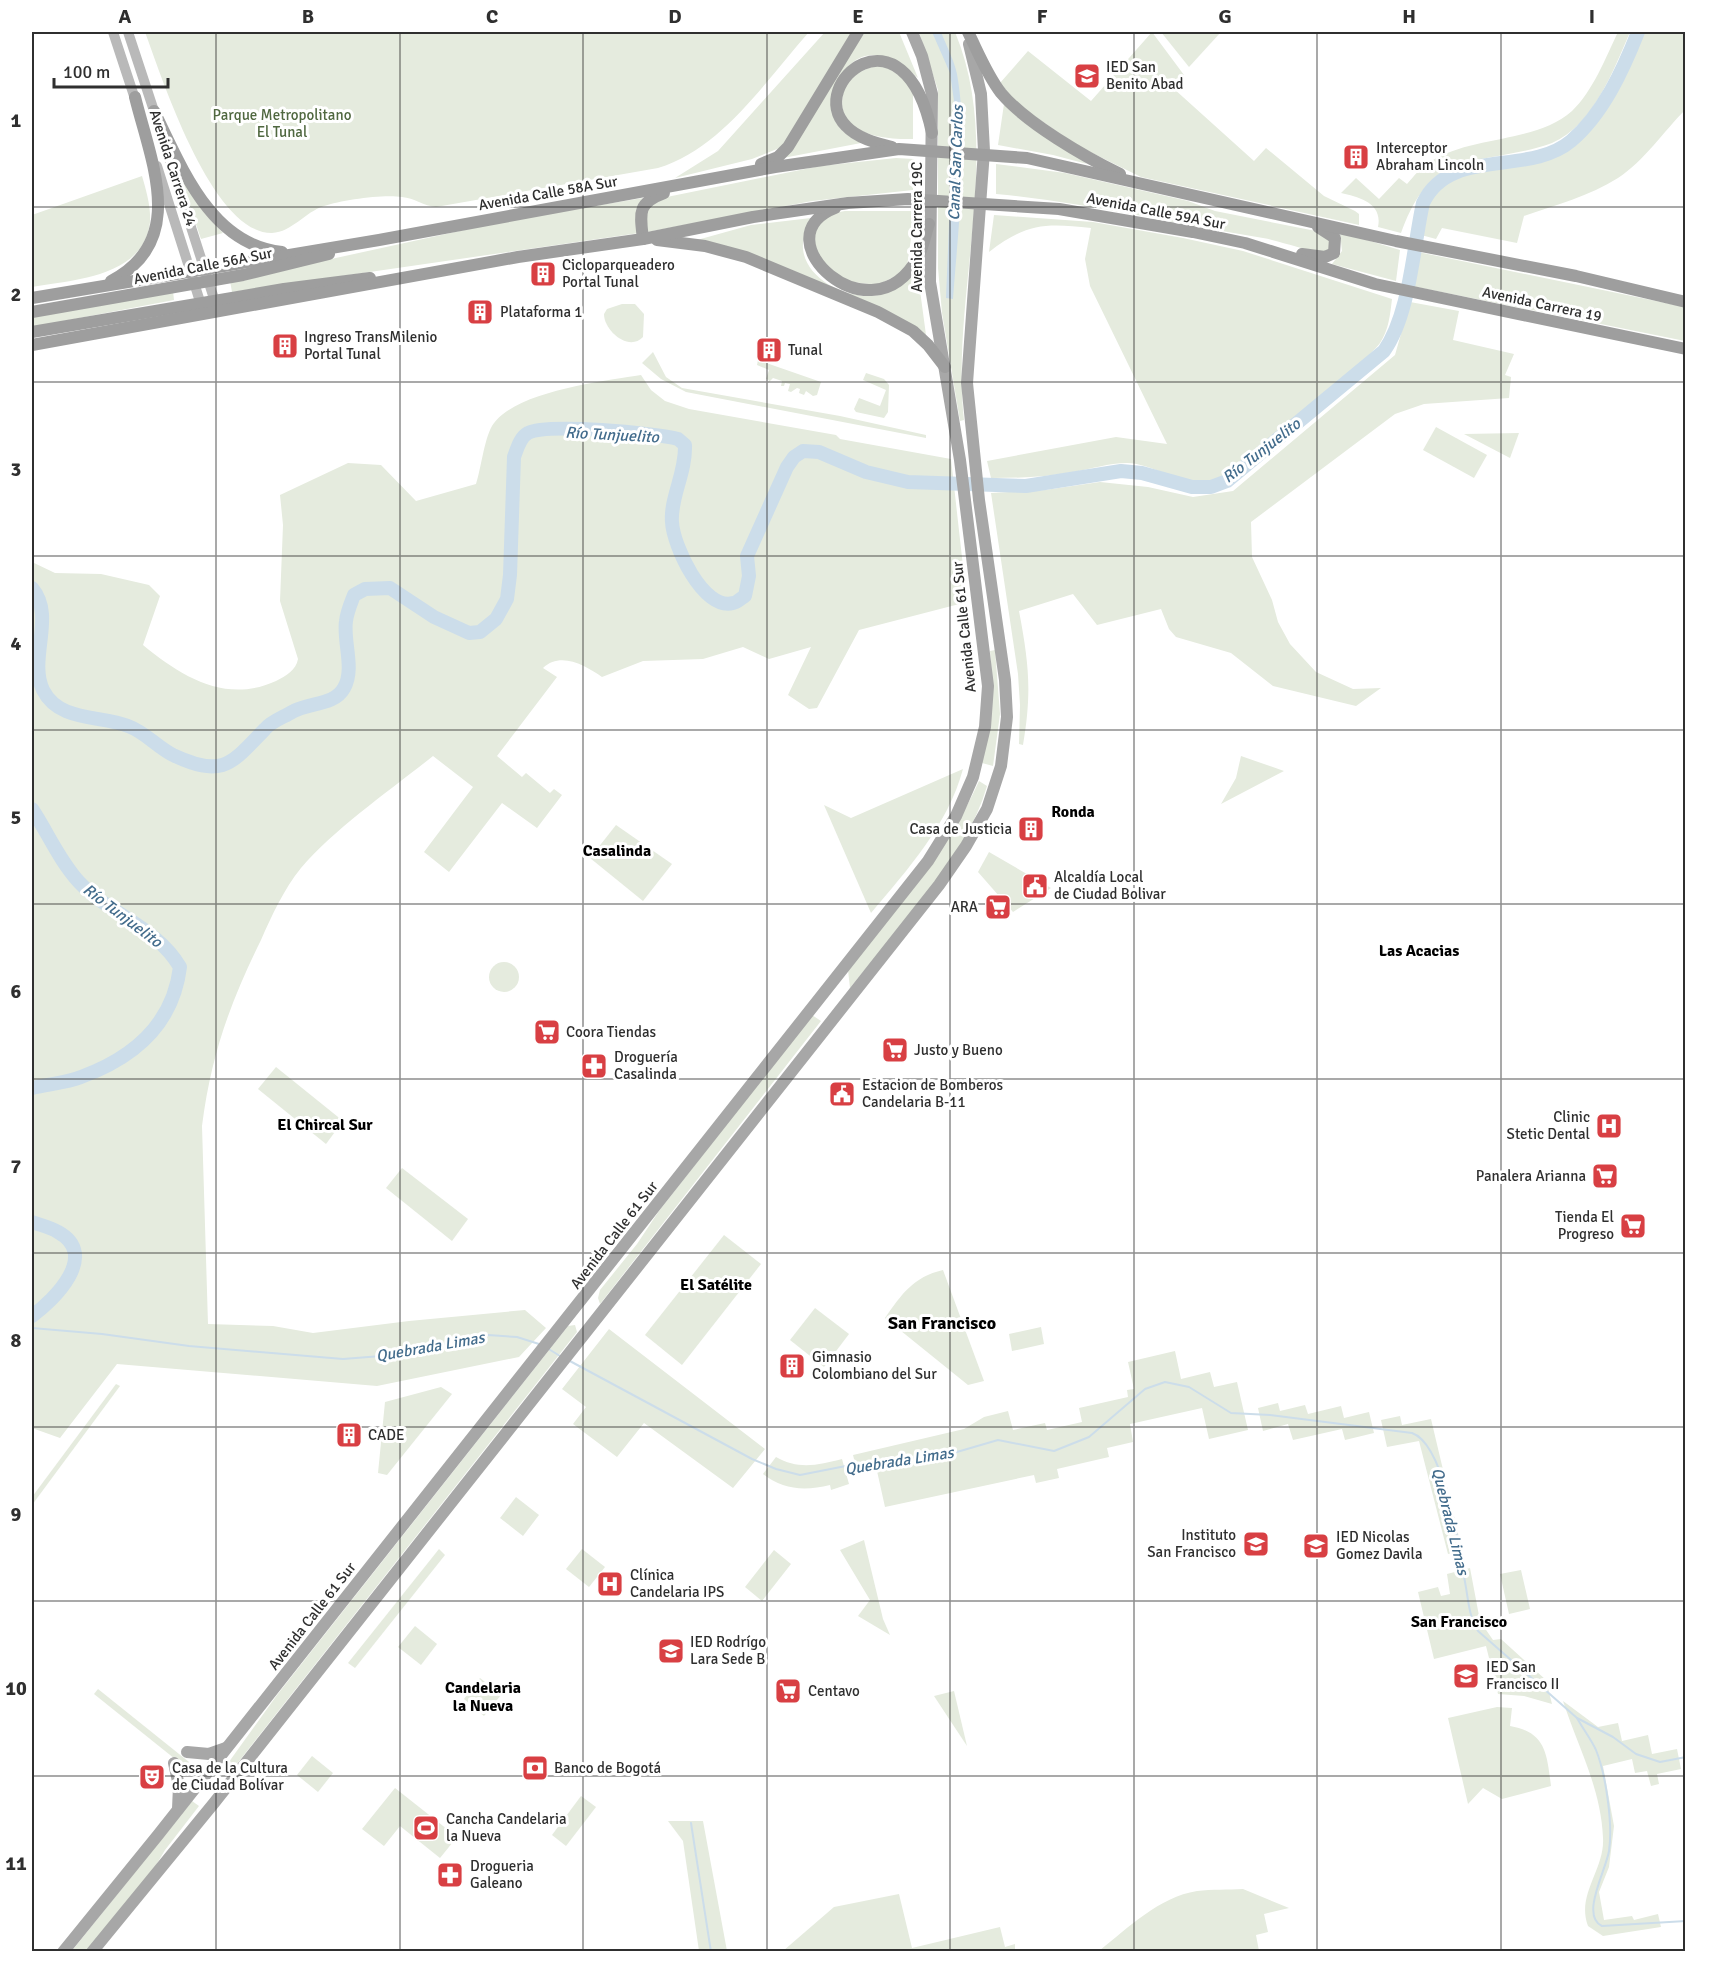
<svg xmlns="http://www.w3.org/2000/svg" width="1717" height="1983" font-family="Signika,sans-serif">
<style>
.green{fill:#e5ebde}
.water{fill:#ccddea}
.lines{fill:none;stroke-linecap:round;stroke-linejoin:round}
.stream{stroke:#ccddea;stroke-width:2}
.river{stroke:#ccddea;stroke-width:14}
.secondary{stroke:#b9b9b9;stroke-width:10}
.primary{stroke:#a7a7a7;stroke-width:12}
.trunk{stroke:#9e9e9e;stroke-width:12}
.grid{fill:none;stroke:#2f2f2f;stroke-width:1.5;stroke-opacity:0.55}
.labels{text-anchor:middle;stroke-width:6;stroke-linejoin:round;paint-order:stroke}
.poi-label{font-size:15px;fill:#2f2f2f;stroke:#fff;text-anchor:start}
.park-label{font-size:15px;fill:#506840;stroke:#fff}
.street-label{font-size:15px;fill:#2f2f2f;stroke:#fff}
.water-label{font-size:16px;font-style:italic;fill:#436c8c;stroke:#fff}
.neighbourhood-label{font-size:16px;font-weight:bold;fill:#000;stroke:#fff}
.quarter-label{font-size:18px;font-weight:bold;fill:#000;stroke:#fff}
.neatline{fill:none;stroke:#2f2f2f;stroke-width:2}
.grid-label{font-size:20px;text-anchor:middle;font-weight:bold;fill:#2f2f2f}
</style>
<rect width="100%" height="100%" fill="#fff"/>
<g class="green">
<path d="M145 32H809C766 80 722 149 658 168L436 207C424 206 414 198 402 197 383 194 342 200 324 206 305 212 292 232 272 233 212 234 162 78 145 32Z"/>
<path d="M825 32H852L782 147 752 159 675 178 718 151Z"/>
<path d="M863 32H899L918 78C888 49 849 42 838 91 837 98 832 107 833 114 836 129 850 137 861 143L783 158Z"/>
<path d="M919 32H955C1005 152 950 294 964 420L960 421 942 313 938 268V90Z"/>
<path d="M1152 32 1184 75 1173 88 1254 161 1266 148 1324 196 1355 211 1359 214V225L1141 177 1078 146 1017 104 1000 83 1028 51 1091 101Z"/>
<path d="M1161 32H1221L1189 67Z"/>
<path d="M1618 32H1630C1614 69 1593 126 1552 143 1526 153 1485 157 1457 164 1426 177 1412 203 1401 233L1378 227C1383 203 1359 197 1341 193L1356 178 1379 199 1399 178 1407 184C1414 176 1421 167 1430 162 1472 135 1534 144 1572 111 1593 91 1606 57 1618 32Z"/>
<path d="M1643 32H1685L1686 109C1664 131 1644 161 1618 178 1590 196 1555 205 1524 216L1517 243 1442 228 1436 239 1421 235C1422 226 1422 216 1425 208 1438 169 1495 167 1528 161 1538 159 1551 158 1559 153 1604 132 1628 75 1643 32Z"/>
<path d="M881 63 913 85V139C870 140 823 128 850 76Z"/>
<path d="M1004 104 1087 164 1053 155 998 145Z"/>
<path d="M896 158 914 159 913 190 812 201 647 232V206L657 199 820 166Z"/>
<path d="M996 164 1065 173 1188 201 1215 211 1321 232 1331 238 1330 251C1308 253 1286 242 1263 238 1174 224 1086 202 996 194Z"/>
<path d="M176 165 210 219 223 233 201 239Z"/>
<path d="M142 176C146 190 151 206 150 222 144 277 73 280 32 287V215Z"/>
<path d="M643 198 640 202 639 233 232 292 230 281 515 219Z"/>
<path d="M845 211H915L907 266 899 274 878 285 842 281 816 256 814 230 828 214Z"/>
<path d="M994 215 1093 222 1183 238 1243 251 1392 299C1390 315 1389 329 1380 343 1370 359 1226 480 1211 482 1181 487 1156 464 1127 463 1108 463 1092 469 1073 472 1046 477 1019 478 991 478L987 461 1116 437 1167 444 1090 286 1085 259 1091 228C1045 223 1027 223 989 252Z"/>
<path d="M811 218C807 229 802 238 803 249 806 282 856 304 884 293 897 287 907 278 917 268L926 335 901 318 697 240 751 225Z"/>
<path d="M1340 232 1400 250 1396 281 1332 264 1342 251Z"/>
<path d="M1418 252 1685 307V341L1412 286Z"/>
<path d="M173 291 174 300 32 327V315Z"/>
<path d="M1410 302 1459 311 1453 340 1514 354 1505 375 1511 377 1509 398 1424 404 1395 414 1251 522 1252 557 1272 600 1278 622 1290 644 1316 672 1353 689 1381 688 1356 706 1273 686 1231 653 1176 637 1169 629 1161 609 1097 625 1073 594 1019 611C1029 664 1032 692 1023 745L1019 744 1020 705 1018 674 991 493 1045 490 1100 482 1148 487 1193 497 1233 491 1395 355Z"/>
<path d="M622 304H635L644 314 643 337C629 352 604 331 604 314L607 309Z"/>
<path d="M653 352 666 377 682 388 840 416 926 435V438L686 392 661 379 642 363Z"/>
<path d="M758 360 821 382 817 395 813 396 806 391 804 395 799 393 800 389 797 388 791 392 788 391 790 384 785 383 784 386H781L782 381 773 378 768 383 769 380 766 379 769 370 757 365Z"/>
<path d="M866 373 884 379 889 385 888 412 884 418 856 412 854 409 859 398 880 406 886 390 863 380Z"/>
<path d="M641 375 651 390 665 401 689 409 836 435 840 439 951 459 967 602 859 630 817 708 809 709 788 695 811 647 769 659 743 647 703 659 643 661 602 677C586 666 561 651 543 668L557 677 497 756 522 777 526 773 550 793 554 789 562 795 537 828 502 803 449 872 424 852 473 787 433 756C392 789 335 828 301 868 284 889 272 915 261 940 230 1003 211 1055 202 1126L208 1324 273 1326 313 1333 409 1321 525 1310 546 1328 519 1357 377 1386 117 1364 60 1438 32 1428V562L55 573 101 574 149 585 160 596 143 645C182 677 226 704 276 681 286 676 296 670 298 659L280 601 283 525 280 495 348 463 381 465 416 501 476 484C481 469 484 440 492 426 512 392 603 381 641 375Z"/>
<path d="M1436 427 1487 455 1474 478 1423 450Z"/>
<path d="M1519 433 1510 458 1464 434Z"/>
<path d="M995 650 1000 714 993 766 982 763 992 677 990 651Z"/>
<path d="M1241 756 1284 771 1221 804 1236 778Z"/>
<path d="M963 769C948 825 908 869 871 913L824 805 851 818Z"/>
<path d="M979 781 987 786C966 859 897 929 850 988L848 970C896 909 947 852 979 781Z"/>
<path d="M616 825 672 864 643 901 590 858Z"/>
<path d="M989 852 1051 888 1013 912 978 872Z"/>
<circle cx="504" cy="977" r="15"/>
<path d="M812 1015 821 1021 600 1304 598 1298 600 1290 637 1244 659 1211Z"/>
<path d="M276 1067 343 1121 326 1144 258 1089Z"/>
<path d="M402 1168 468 1219 452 1241 386 1188Z"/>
<path d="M724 1235 761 1264 682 1365 645 1335Z"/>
<path d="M943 1270 984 1381 968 1385 885 1318C902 1294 913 1277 943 1270Z"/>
<path d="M815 1308 849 1334 824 1367 790 1340Z"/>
<path d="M575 1325 577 1332 232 1770 226 1766 277 1695 568 1326Z"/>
<path d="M1041 1327 1044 1344 1012 1351 1009 1334Z"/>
<path d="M609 1329 765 1449 733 1488 644 1423 617 1457 573 1424 586 1407 562 1389Z"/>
<path d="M1175 1351 1181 1379 1210 1372 1214 1387 1237 1382 1248 1430 1209 1439 1202 1408 1130 1424 1133 1442 1107 1448 1109 1457 1057 1469 1059 1478 1036 1483 1034 1475 885 1507 877 1471 858 1475 853 1455 964 1429 984 1417 1008 1411 1013 1430 1045 1423 1047 1430 1082 1422 1079 1408 1128 1397 1127 1390 1134 1389 1128 1362Z"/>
<path d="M116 1384 120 1386 32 1505V1497Z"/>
<path d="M441 1387 452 1394 387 1475 378 1473 385 1402Z"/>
<path d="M1278 1403 1280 1411 1305 1405 1308 1414 1341 1406 1344 1418 1369 1412 1374 1433 1345 1440 1342 1429 1293 1440 1288 1424 1263 1431 1258 1408Z"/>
<path d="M1400 1416 1402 1425 1431 1419 1462 1550 1448 1554 1419 1441 1387 1447 1381 1420Z"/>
<path d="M776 1457C798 1470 819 1465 842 1459L849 1484 831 1490 830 1485C805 1491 783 1490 763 1474Z"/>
<path d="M516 1497 539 1515 523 1536 500 1518Z"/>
<path d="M864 1540 883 1619 890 1635 858 1616 870 1600 840 1550Z"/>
<path d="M439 1549 445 1555 355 1668 348 1663Z"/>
<path d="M582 1549 605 1567 589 1587 566 1569Z"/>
<path d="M774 1550 791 1564 762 1601 745 1587Z"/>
<path d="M1470 1568 1480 1621 1493 1640 1501 1639 1546 1680 1552 1704 1524 1696 1498 1694 1486 1646 1434 1659 1418 1592 1438 1587 1441 1596 1450 1594 1447 1574Z"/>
<path d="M1521 1570 1530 1609 1509 1614 1500 1574Z"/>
<path d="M415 1626 437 1644 421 1665 398 1647Z"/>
<path d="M480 1678 501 1695 484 1716 464 1699Z"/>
<path d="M98 1689 189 1762 185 1767 94 1694Z"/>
<path d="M954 1691 967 1746 934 1696Z"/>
<path d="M1563 1701 1598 1727 1618 1723 1622 1741 1648 1735 1652 1754 1677 1749 1681 1769 1657 1774 1659 1784 1651 1786 1647 1771 1635 1773 1632 1759 1603 1766 1614 1826 1609 1867 1599 1892 1604 1920 1632 1916 1634 1920 1658 1914 1661 1927 1603 1936 1588 1926C1576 1895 1605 1869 1603 1838 1601 1788 1578 1747 1563 1701Z"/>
<path d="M1497 1707 1512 1708 1510 1726C1546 1732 1547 1754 1551 1786L1502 1799 1483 1788 1468 1804 1448 1718Z"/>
<path d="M312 1756 333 1773 318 1792 297 1775Z"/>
<path d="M395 1788 457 1837 440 1858 400 1826 384 1846 362 1829Z"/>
<path d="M581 1796 596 1807 566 1846 552 1835Z"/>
<path d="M192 1801 199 1806 165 1850 152 1872 86 1951 71 1952Z"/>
<path d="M668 1821H703L727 1951H699L683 1841Z"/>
<path d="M1243 1889 1289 1908 1264 1914 1268 1932 1256 1935 1259 1951H1099C1128 1928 1159 1897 1197 1891 1212 1889 1228 1890 1243 1889Z"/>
<path d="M899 1894 912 1948 1000 1927 1005 1947 1015 1944V1951H783L834 1907Z"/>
</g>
<path class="water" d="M932 32H941C946 45 954 60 957 74 969 141 958 230 953 299L946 298 954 101 950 73Z"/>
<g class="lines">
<g class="stream">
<path d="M32 1328 102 1334 189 1346 343 1359 394 1355 488 1335 517 1337 539 1344"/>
<path d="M547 1348 560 1356"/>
<path d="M568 1360 752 1459 776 1469 800 1475 856 1464 950 1454 998 1440 1054 1451 1089 1437 1145 1389 1165 1382 1189 1387 1231 1413 1270 1415 1412 1433C1444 1444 1459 1545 1464 1577 1468 1594 1468 1616 1478 1631L1577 1718 1613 1737 1636 1754 1660 1762 1686 1757"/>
<path d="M1577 1718C1583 1729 1591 1739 1596 1750 1606 1775 1613 1824 1609 1851 1606 1870 1580 1916 1602 1926L1686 1921"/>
<path d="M691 1823 711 1952"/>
</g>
<g class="river">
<path d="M32 588C56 616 28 659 43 690 59 722 100 715 128 726 145 732 157 747 173 755 224 779 232 763 265 729 272 721 284 717 292 712 309 702 334 706 344 688 355 669 343 642 346 621 347 612 351 603 354 595L365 589 390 588 434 617 469 633 480 632 496 619 507 599 510 575 514 457C517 449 520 437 528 433 546 423 656 433 678 439L685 445C686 473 670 498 672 522 673 545 703 611 733 603 737 603 741 598 745 596L749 576 747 556 787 467 794 457 803 451 819 452 866 472 908 482 1026 486 1121 471 1142 473 1192 487H1211L1227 481 1384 351C1410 314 1413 248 1423 203 1450 146 1528 177 1571 141 1603 114 1623 70 1638 32"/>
<path d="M32 809C48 833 59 860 79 882 110 915 157 927 180 967 173 1025 133 1058 81 1077 66 1083 48 1084 32 1088"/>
<path d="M32 1222C40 1225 50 1227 58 1232 100 1255 54 1300 32 1316"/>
</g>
<g class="secondary">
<path d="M113 32 137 105"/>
<path d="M128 32 156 117"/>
<path d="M163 140 217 308"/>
<path d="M157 166 203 311"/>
</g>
<g class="primary">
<path d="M187 1752 209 1754 226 1748"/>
<path d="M174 1763 179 1786 178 1809"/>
<path d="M63 1952 158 1835 928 861 956 816 973 777 985 727 988 686 960 460 930 282 932 94 922 56 912 32"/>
<path d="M92 1952 214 1803 939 885 966 846 987 809 1001 766 1007 717 1005 680 979 500 967 383 984 151 981 94 969 44"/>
</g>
<g class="trunk">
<path d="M968 32C978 52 987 75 1001 93 1026 123 1085 157 1120 174"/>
<path d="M154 111C182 168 211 245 282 252"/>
<path d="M892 147C876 143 857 138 846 126 805 84 904 0 932 133"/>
<path d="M761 164 778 157 788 147 858 32"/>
<path d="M835 208C759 238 871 341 917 259 923 249 925 235 929 224"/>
<path d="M643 239C640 213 637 203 664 193"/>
<path d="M657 240 705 246 746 257 878 312 913 331 928 345 945 367"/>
<path d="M1302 254 1325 257 1334 253 1335 238 1318 227"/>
<path d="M111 281C188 241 151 162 135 97"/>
<path d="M32 298 379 240 775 167 899 149 1027 158 1396 241 1576 276 1686 302"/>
<path d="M32 312 243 275 329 254"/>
<path d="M32 332 284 289 370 278"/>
<path d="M32 345 518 257 643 239 753 217 848 203 908 199 1059 209 1193 232 1245 243 1375 284 1686 349"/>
</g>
</g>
<path class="grid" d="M216 32V1952M400 32V1952M583 32V1952M767 32V1952M950 32V1952M1134 32V1952M1317 32V1952M1501 32V1952M32 207H1686M32 382H1686M32 556H1686M32 730H1686M32 904H1686M32 1079H1686M32 1253H1686M32 1427H1686M32 1601H1686M32 1776H1686"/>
<defs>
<symbol id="school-square" viewBox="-11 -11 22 22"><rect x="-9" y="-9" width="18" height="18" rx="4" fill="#d83f43" stroke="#fff"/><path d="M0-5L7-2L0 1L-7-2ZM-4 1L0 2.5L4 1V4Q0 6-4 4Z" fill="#fff"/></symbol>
<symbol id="building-square" viewBox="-11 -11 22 22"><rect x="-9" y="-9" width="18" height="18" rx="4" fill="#d83f43" stroke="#fff"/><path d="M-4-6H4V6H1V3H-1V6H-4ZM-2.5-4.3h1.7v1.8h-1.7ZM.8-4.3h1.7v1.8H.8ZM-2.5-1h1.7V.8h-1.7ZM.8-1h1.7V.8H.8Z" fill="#fff"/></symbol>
<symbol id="civic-square" viewBox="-11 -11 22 22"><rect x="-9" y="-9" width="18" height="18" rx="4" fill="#d83f43" stroke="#fff"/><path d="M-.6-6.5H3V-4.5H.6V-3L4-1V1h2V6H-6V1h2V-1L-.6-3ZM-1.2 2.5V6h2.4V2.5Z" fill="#fff"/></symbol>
<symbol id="supermarket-square" viewBox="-11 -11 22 22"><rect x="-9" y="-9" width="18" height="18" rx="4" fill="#d83f43" stroke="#fff"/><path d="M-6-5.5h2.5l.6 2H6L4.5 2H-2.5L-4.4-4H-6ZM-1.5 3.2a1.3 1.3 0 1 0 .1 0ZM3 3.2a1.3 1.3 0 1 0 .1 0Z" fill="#fff"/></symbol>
<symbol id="pharmacy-square" viewBox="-11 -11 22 22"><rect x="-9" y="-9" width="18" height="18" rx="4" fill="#d83f43" stroke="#fff"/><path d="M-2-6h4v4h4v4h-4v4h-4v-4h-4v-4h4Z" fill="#fff"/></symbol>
<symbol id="hospital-square" viewBox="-11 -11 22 22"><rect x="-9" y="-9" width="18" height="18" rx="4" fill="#d83f43" stroke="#fff"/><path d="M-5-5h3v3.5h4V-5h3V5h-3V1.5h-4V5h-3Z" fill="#fff"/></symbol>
<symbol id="bank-square" viewBox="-11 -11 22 22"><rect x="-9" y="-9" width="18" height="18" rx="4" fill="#d83f43" stroke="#fff"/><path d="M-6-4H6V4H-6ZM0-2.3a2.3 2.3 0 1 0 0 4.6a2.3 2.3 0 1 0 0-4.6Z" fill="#fff"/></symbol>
<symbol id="theatre-square" viewBox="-11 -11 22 22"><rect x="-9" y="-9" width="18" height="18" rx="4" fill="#d83f43" stroke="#fff"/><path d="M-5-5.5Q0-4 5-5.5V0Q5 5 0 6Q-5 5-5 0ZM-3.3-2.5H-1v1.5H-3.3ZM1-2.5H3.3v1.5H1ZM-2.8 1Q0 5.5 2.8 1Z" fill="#fff"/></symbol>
<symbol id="stadium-square" viewBox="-11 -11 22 22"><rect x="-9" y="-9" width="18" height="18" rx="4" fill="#d83f43" stroke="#fff"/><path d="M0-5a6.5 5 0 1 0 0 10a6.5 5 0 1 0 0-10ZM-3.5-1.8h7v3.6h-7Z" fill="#fff"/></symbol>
</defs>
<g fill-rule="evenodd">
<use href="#school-square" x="1072" y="61" width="30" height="30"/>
<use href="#building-square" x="1341" y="142" width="30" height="30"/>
<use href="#building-square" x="528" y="259" width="30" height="30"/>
<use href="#building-square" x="465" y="297" width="30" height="30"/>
<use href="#building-square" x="270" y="331" width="30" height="30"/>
<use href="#building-square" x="754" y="335" width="30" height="30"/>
<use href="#building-square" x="1016" y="814" width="30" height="30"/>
<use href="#civic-square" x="1020" y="871" width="30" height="30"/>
<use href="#supermarket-square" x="983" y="892" width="30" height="30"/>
<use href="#supermarket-square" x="532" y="1017" width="30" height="30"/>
<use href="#supermarket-square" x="880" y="1035" width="30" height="30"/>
<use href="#pharmacy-square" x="579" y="1051" width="30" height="30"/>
<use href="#civic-square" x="827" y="1079" width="30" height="30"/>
<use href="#hospital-square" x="1594" y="1111" width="30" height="30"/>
<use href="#supermarket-square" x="1590" y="1161" width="30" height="30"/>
<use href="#supermarket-square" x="1618" y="1211" width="30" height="30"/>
<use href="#building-square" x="777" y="1351" width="30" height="30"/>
<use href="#building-square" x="334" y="1420" width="30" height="30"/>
<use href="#school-square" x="1241" y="1529" width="30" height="30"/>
<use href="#school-square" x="1301" y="1531" width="30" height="30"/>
<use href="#hospital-square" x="595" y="1569" width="30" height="30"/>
<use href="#school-square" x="656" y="1636" width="30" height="30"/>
<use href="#school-square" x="1451" y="1661" width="30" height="30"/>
<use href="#supermarket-square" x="773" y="1676" width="30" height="30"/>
<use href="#bank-square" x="520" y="1753" width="30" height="30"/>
<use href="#theatre-square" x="137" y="1762" width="30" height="30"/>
<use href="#stadium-square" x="411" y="1813" width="30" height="30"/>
<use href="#pharmacy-square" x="435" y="1860" width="30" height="30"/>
</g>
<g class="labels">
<g class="poi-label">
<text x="1106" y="72">IED San<tspan x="1106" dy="17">Benito Abad</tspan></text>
<text x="1376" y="153">Interceptor<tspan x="1376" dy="17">Abraham Lincoln</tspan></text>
<text x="562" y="270">Cicloparqueadero<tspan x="562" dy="17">Portal Tunal</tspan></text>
<text x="500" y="317">Plataforma 1</text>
<text x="304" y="342">Ingreso TransMilenio<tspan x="304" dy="17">Portal Tunal</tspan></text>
<text x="788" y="355">Tunal</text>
<text x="1012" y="834" text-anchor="end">Casa de Justicia</text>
<text x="1054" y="882">Alcaldía Local<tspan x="1054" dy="17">de Ciudad Bolivar</tspan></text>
<text x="978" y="912" text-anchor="end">ARA</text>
<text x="566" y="1037">Coora Tiendas</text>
<text x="914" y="1055">Justo y Bueno</text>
<text x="614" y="1062">Droguería<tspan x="614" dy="17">Casalinda</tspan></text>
<text x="862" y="1090">Estacion de Bomberos<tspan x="862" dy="17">Candelaria B-11</tspan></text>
<text x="1590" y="1122" text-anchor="end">Clinic<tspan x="1590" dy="17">Stetic Dental</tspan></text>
<text x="1586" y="1181" text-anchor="end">Panalera Arianna</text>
<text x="1614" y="1222" text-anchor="end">Tienda El<tspan x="1614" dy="17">Progreso</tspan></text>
<text x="812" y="1362">Gimnasio<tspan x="812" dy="17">Colombiano del Sur</tspan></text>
<text x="368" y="1440">CADE</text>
<text x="1236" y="1540" text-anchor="end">Instituto<tspan x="1236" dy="17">San Francisco</tspan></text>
<text x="1336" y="1542">IED Nicolas<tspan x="1336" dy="17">Gomez Davila</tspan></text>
<text x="630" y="1580">Clínica<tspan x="630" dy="17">Candelaria IPS</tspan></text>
<text x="690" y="1647">IED Rodrígo<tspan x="690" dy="17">Lara Sede B</tspan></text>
<text x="1486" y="1672">IED San<tspan x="1486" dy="17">Francisco II</tspan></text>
<text x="808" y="1696">Centavo</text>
<text x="172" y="1773">Casa de la Cultura<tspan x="172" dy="17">de Ciudad Bolívar</tspan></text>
<text x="554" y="1773">Banco de Bogotá</text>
<text x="446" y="1824">Cancha Candelaria<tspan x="446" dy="17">la Nueva</tspan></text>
<text x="470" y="1871">Drogueria<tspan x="470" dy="17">Galeano</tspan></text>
</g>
<g class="park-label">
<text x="282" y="120">Parque Metropolitano<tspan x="282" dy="17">El Tunal</tspan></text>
</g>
<g class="street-label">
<text transform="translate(173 168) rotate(72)" y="5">Avenida Carrera 24</text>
<text transform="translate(548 193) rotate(-10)" y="5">Avenida Calle 58A Sur</text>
<text transform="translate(1156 211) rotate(11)" y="5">Avenida Calle 59A Sur</text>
<text transform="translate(917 227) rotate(-90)" y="5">Avenida Carrera 19C</text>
<text transform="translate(203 266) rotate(-11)" y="5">Avenida Calle 56A Sur</text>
<text transform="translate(1542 304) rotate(12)" y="5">Avenida Carrera 19</text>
<text transform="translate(964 627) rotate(-96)" y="5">Avenida Calle 61 Sur</text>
<text transform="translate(614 1235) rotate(-52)" y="5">Avenida Calle 61 Sur</text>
<text transform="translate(312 1616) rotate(-52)" y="5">Avenida Calle 61 Sur</text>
</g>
<g class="water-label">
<text transform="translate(955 163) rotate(-88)" y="6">Canal San Carlos</text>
<text transform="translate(612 434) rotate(3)" y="6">Río Tunjuelito</text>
<text transform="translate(1261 450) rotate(-38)" y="6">Río Tunjuelito</text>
<text transform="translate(123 915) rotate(37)" y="6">Río Tunjuelito</text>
<text transform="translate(430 1346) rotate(-10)" y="6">Quebrada Limas</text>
<text transform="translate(899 1460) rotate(-9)" y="6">Quebrada Limas</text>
<text transform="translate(1451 1521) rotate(76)" y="6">Quebrada Limas</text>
</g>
<g class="neighbourhood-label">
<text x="1073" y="817">Ronda</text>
<text x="617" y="856">Casalinda</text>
<text x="1419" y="956">Las Acacias</text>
<text x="325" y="1130">El Chircal Sur</text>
<text x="716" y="1290">El Satélite</text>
<text x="1459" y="1627">San Francisco</text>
<text x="483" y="1693">Candelaria<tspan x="483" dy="18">la Nueva</tspan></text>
</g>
<g class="quarter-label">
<text x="942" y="1329">San Francisco</text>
</g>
</g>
<rect width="1717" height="1983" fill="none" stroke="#ffffff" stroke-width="66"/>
<path d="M54 78v9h114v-9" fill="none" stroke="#2f2f2f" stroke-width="3"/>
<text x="63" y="78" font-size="18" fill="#2f2f2f" stroke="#ffffff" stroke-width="4.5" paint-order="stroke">100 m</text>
<rect x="33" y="33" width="1651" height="1917" class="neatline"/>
<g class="grid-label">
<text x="125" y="23">A</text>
<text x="308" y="23">B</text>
<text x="492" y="23">C</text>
<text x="675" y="23">D</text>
<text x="858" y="23">E</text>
<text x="1042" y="23">F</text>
<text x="1225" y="23">G</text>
<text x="1409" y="23">H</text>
<text x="1592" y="23">I</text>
<text x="16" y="127">1</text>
<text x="16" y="301">2</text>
<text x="16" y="476">3</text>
<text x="16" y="650">4</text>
<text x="16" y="824">5</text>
<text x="16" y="998">6</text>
<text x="16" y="1173">7</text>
<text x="16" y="1347">8</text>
<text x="16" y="1521">9</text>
<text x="16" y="1695">10</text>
<text x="16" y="1870">11</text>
</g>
</svg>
